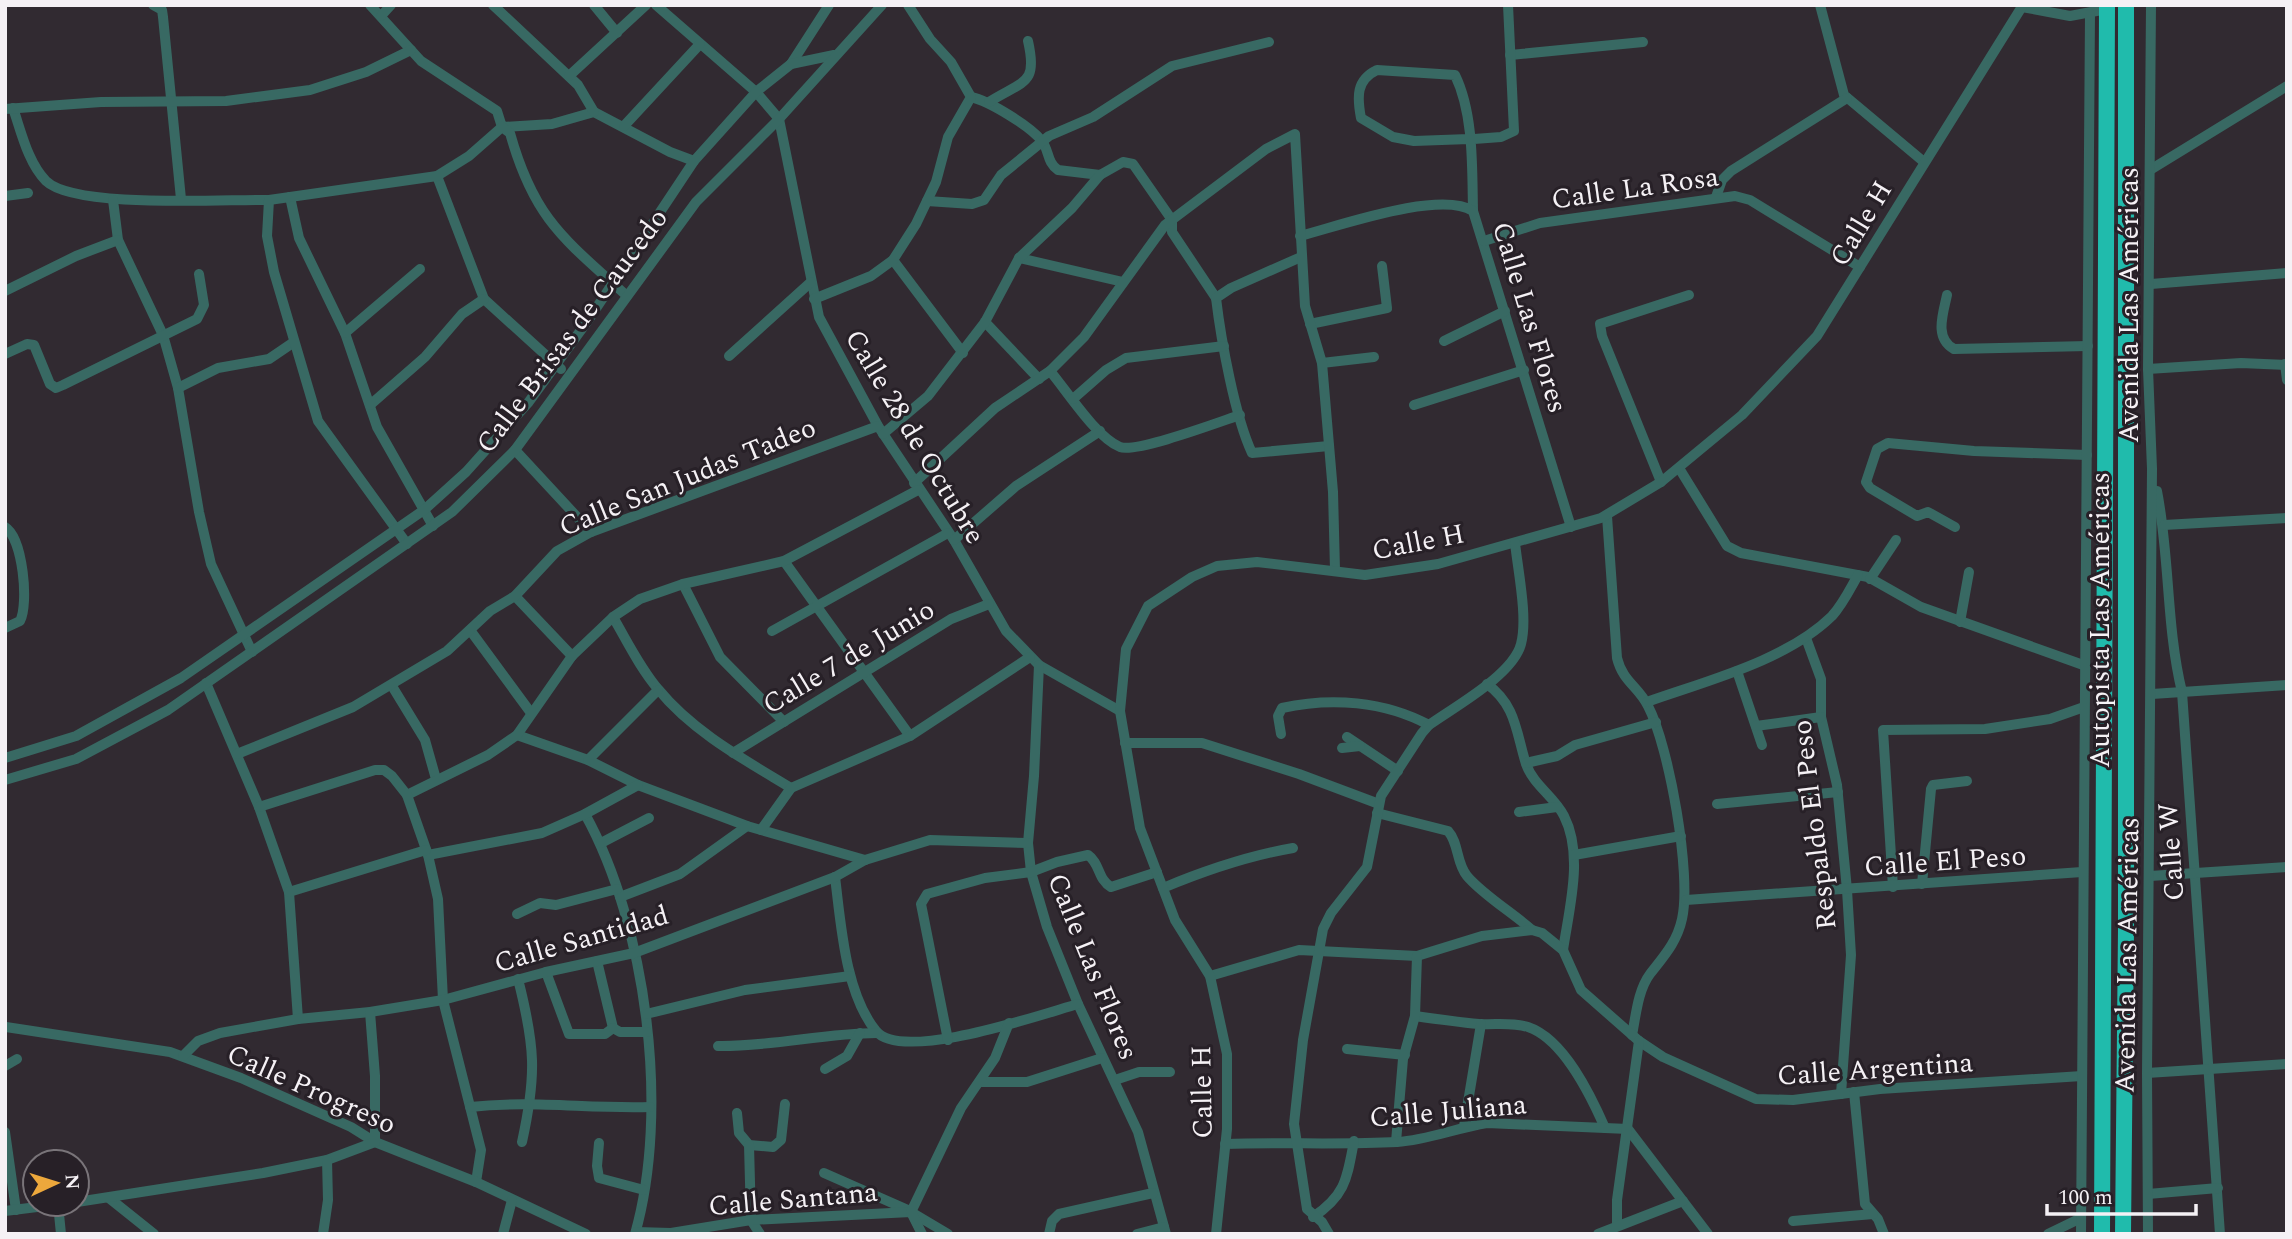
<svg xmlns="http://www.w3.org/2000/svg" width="2292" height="1239" font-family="Spectral,serif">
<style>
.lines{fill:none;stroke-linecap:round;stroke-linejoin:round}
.minor{stroke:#386963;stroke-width:10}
.highway{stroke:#20bbac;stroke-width:16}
.labels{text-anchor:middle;stroke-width:6;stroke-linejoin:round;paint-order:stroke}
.street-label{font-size:28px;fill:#f5f1f5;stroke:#272027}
</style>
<rect width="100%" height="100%" fill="#312a31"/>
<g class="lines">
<g class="minor">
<path d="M153 5 162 10 163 17 181 199"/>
<path d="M370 5 421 61 497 111 502 127 552 124 594 112 670 152 694 161"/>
<path d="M493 5 578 85 594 112"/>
<path d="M594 5 617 33"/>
<path d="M656 5 756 92 779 119 819 317 878 426 954 540 1006 631 1039 665 1120 711"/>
<path d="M1820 5 1844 95 1924 162"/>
<path d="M2022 7 2070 16 2107 9"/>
<path d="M381 16 391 5"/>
<path d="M1510 55 1643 42"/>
<path d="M791 64 829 5"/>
<path d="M569 76 646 5"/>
<path d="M971 97C989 101 1030 126 1042 141 1049 150 1047 163 1058 170L1100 175 1123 162 1133 164 1172 220V232L1216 298"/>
<path d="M989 102C1024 80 1038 85 1028 41"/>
<path d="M13 108C21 131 28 163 46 181 75 209 225 199 269 200"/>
<path d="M5 109 101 102 226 101 310 90 366 72 411 50"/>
<path d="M624 126 700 44"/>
<path d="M2150 170 2287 86"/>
<path d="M437 176 484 299 561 369"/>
<path d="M5 196 28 193"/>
<path d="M290 197 299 238 345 333 377 427 433 526"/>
<path d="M1716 197 1722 180 1731 171 1847 98"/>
<path d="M113 200 118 240 163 335 178 388 199 512 211 564 252 652"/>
<path d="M927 201 972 204 984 200 1001 175 1049 136 1093 117 1172 66 1269 42"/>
<path d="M1473 211C1472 168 1474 114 1455 75L1377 70C1356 80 1357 97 1361 118L1393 137 1414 141 1469 139H1474L1501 137 1514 131 1508 5"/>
<path d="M1300 236C1339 226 1440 190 1473 211L1571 527"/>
<path d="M1484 241 1540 223 1735 196 1750 200 1860 267"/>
<path d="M1301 257 1231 288 1216 298C1221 340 1235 417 1252 453L1329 446"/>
<path d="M1019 258 1123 282"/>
<path d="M893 260 963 353"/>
<path d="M2151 284 2287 273"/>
<path d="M5 291 76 256 118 240"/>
<path d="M1947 295C1943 314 1934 338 1954 349L2088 346"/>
<path d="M814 299 871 276 893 260 916 224 936 182 948 137 971 97 951 62 930 39 908 5"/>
<path d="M985 322 1039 379"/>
<path d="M1310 324 1387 308 1382 266"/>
<path d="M345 333 420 269"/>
<path d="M1444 341 1505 311"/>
<path d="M5 354 27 344 34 345 50 384 56 388 63 385 197 319 204 305 199 274"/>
<path d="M729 356 811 282"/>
<path d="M1322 363 1374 357"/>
<path d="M2285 364 2287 380"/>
<path d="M2148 369 2241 363 2287 365"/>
<path d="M1050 371C1067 391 1096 437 1120 447 1137 453 1219 422 1240 415"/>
<path d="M178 388 218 368 269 359 294 342"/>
<path d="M1073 399 1106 370 1126 358 1224 346"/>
<path d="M370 405 425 357 462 314 484 299"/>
<path d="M1414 405 1524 370"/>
<path d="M883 434 928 396 985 322 1019 258 1072 208 1100 175"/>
<path d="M515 450 591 532"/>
<path d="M1679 468 1727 546 1741 553 1868 577 1921 607 2086 666"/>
<path d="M1661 482 1602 336 1600 324 1689 295"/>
<path d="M914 483 995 408 1050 371 1084 337 1165 225 1266 149 1295 134 1305 306 1322 363 1333 492 1335 570"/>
<path d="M2157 491C2170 557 2166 626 2182 692L2220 1234"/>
<path d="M1607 516 1617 658C1623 682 1638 686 1648 706 1669 746 1692 875 1682 919 1677 942 1664 956 1650 974 1638 990 1636 1015 1632 1035"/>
<path d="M2164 525 2287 518"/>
<path d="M5 527C23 538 29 604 20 621L5 628"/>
<path d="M1955 527 1928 512 1917 516 1870 488 1866 482 1877 449 1888 443 1974 451 2087 455"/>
<path d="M954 540 1016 486 1100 431"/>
<path d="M407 544 318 421 274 272 267 236 269 200 437 176 469 156 502 127 510 133C534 219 564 239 627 296"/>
<path d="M784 561 910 736"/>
<path d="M1870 579 1896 540"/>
<path d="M683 584 720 657 784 722"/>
<path d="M515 596 572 656"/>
<path d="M613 617C627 641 640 668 658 689 693 732 745 760 791 788"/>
<path d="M1960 622 1969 572"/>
<path d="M470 630 531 713"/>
<path d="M772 631 948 533"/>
<path d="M1806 638 1821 679V717L1837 785 1847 890 1851 955 1841 1094"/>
<path d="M1039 665 1034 776 1028 843 1031 872 1047 927 1078 1004 1138 1132 1166 1234"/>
<path d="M1737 671 1762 745"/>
<path d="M206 683 259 807 289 892 298 1019"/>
<path d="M1487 684C1516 705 1516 732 1526 764 1534 786 1554 796 1564 816 1584 855 1569 909 1563 950"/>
<path d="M392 686 425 740 436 779"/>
<path d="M2152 694 2287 685"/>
<path d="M1647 702C1706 681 1786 661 1832 616 1843 604 1850 589 1858 575"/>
<path d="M1756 726 1821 717"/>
<path d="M1281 734 1278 716 1282 708C1331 697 1384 701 1429 725"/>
<path d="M517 735 588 760 638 785 747 826 865 860"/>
<path d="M1347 737 1398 771"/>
<path d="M1125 743H1202L1299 774 1379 804"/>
<path d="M1342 748 1360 746"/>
<path d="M733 753 951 619 989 604"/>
<path d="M237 754 353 707 447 651 490 611 515 596 557 551 591 532 878 426"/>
<path d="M5 758 76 736 181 678 424 510 466 472 528 403 589 319 694 161 756 92 791 64 834 55"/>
<path d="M588 760 658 690"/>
<path d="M1526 763 1557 756 1575 745 1656 722"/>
<path d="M5 780 76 759 168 710 452 512 515 450 696 202 779 119 882 5"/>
<path d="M407 795 488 755 517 735 572 656 613 617 640 599 683 584 784 561 918 490"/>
<path d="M1717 804 1838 792"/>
<path d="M259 807 375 770H384L392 776 407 795 428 855 438 899 443 1000 481 1150 476 1182"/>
<path d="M1519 812 1557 807"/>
<path d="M1377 813 1448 831C1459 843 1456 863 1467 876 1483 895 1513 913 1532 930"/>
<path d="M585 814C647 926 670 1111 635 1234"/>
<path d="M761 830 791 788 910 736 1030 657"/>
<path d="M601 843 649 818"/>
<path d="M428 855 542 833 585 814 638 785"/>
<path d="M1574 855 1681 836"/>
<path d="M2150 876 2287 867"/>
<path d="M835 877C841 924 845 993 876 1031 902 1063 1042 1014 1078 1004"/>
<path d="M1922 884 1931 789 1933 785 1967 781"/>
<path d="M1893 887 1883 730 1985 729 2050 719 2084 707"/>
<path d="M1163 888C1206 870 1247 856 1293 848"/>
<path d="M289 892 426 850"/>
<path d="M620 897 680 874 747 826"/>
<path d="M1686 900 2082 872"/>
<path d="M517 914 540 903 556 905 617 889"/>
<path d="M597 961 613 1028"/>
<path d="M546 972 569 1034H605L613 1028"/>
<path d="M1210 976 1299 950 1417 956 1482 936 1532 930 1542 933 1563 950 1581 990 1639 1041 1663 1057 1756 1099 1793 1100 1880 1089 2082 1076"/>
<path d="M518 979C535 1046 537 1074 522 1142"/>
<path d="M646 1014 745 990 850 976"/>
<path d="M1415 1016C1436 1019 1458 1022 1479 1024 1496 1025 1511 1022 1528 1027 1564 1039 1591 1096 1605 1128"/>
<path d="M6 1027 170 1052 241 1078 351 1127 375 1142 476 1182 586 1234"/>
<path d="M613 1028 620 1032H647"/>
<path d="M948 1040 921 904 927 894 985 878 1031 872 1057 862 1088 855C1100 863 1098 880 1111 887L1157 872"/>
<path d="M718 1046C771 1047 824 1033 877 1033"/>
<path d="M1347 1049 1405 1055"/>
<path d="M183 1056 198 1041 220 1033 298 1019 370 1012 443 1000 546 972 634 953 835 877 865 860 930 840 1028 843"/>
<path d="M5 1066 17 1059"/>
<path d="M825 1069 847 1056 860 1033"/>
<path d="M2147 1073 2287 1064"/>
<path d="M1115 1080 1139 1072H1170"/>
<path d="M981 1082H1027L1102 1058"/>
<path d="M1854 1092 1865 1204 1878 1219 1884 1234"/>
<path d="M470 1107C532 1100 588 1109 650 1107"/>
<path d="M737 1113 739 1133 749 1145 773 1147 781 1140 785 1104"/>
<path d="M1464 1126 1481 1024"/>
<path d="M5 1132 16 1210"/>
<path d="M1396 1142 1403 1059 1415 1016 1417 956"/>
<path d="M599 1143 597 1166 599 1178 644 1190"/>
<path d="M1225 1144C1282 1142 1341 1145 1397 1142 1428 1140 1456 1128 1487 1123L1628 1129 1708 1234"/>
<path d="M749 1145 751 1220 760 1234"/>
<path d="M824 1173 908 1210"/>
<path d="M2148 1194 2218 1188"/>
<path d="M109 1198 154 1234"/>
<path d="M77 1202 263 1173 327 1160 375 1142V1076L370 1012"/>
<path d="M58 1204 61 1234"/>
<path d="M5 1211 61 1204"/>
<path d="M1313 1217C1346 1195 1347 1178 1354 1141"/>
<path d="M1793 1221 1873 1214"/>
<path d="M1617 1225V1200L1639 1041"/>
<path d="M636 1232 671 1233 751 1220 911 1212 948 1234"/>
<path d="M323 1234 328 1200 327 1160"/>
<path d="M503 1234 512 1200"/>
<path d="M922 1234 911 1212 961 1108 995 1058 1009 1023"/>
<path d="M1049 1234 1052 1221 1059 1214 1153 1193"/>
<path d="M1137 1234 1164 1227"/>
<path d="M1216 1234 1227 1129V1054L1210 976 1175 920 1140 828 1120 711 1126 649 1148 606 1192 577 1217 566 1257 562 1365 575 1438 564 1601 518 1661 482 1742 415 1817 336 2023 5"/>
<path d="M1329 1234 1322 1222 1307 1209 1294 1124 1303 1040 1323 929 1331 913 1367 867 1381 796 1422 733 1429 725C1454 707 1513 675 1521 644 1528 618 1518 571 1515 543"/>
<path d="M1598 1234 1683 1201"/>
<path d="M2048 1234 2081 1218"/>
<path d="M2081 1234 2090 14"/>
<path d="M2148 1234 2147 1073 2152 469 2148 369 2151 5"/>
</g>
<g class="highway">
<path d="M2102 1234 2107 5"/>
<path d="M2123 1234 2126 929V5"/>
</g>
</g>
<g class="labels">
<g class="street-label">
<text transform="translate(1635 187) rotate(-8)" y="10">Calle La Rosa</text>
<text transform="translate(1860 223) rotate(-59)" y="10">Calle H</text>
<text transform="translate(2128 305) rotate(-90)" y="10">Avenida Las Américas</text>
<text transform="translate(1531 317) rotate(73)" y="10">Calle Las Flores</text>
<text transform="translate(571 330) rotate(-53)" y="10">Calle Brisas de Caucedo</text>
<text transform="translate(916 436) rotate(59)" y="10">Calle 28 de Octubre</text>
<text transform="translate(687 476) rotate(-22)" y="10">Calle San Judas Tadeo</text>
<text transform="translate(1418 541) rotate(-11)" y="10">Calle H</text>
<text transform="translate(2099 620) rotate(-90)" y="10">Autopista Las Américas</text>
<text transform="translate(848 656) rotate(-31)" y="10">Calle 7 de Junio</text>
<text transform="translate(1813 825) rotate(-97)" y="10">Respaldo El Peso</text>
<text transform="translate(2170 852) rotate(-94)" y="10">Calle W</text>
<text transform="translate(1945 860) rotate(-4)" y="10">Calle El Peso</text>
<text transform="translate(581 938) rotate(-16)" y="10">Calle Santidad</text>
<text transform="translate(2126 955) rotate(-89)" y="10">Avenida Las Américas</text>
<text transform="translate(1094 966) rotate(68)" y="10">Calle Las Flores</text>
<text transform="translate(1875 1068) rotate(-4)" y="10">Calle Argentina</text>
<text transform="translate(312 1088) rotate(24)" y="10">Calle Progreso</text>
<text transform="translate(1201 1092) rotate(-91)" y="10">Calle H</text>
<text transform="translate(1448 1110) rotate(-5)" y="10">Calle Juliana</text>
<text transform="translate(793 1198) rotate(-5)" y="10">Calle Santana</text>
</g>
</g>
<rect width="2292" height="1239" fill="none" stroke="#f5f1f5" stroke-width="14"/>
<g transform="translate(56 1183) rotate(86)"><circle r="33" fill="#272027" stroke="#797479" stroke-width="2"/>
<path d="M0-5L12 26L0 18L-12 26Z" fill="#eda83c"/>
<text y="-10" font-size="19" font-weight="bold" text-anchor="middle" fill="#f5f1f5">N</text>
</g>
<path d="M2047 1204v10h149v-10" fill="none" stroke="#f5f1f5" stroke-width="3.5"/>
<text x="2058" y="1204" font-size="21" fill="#f5f1f5" stroke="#272027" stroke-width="5" paint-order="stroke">100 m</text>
</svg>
